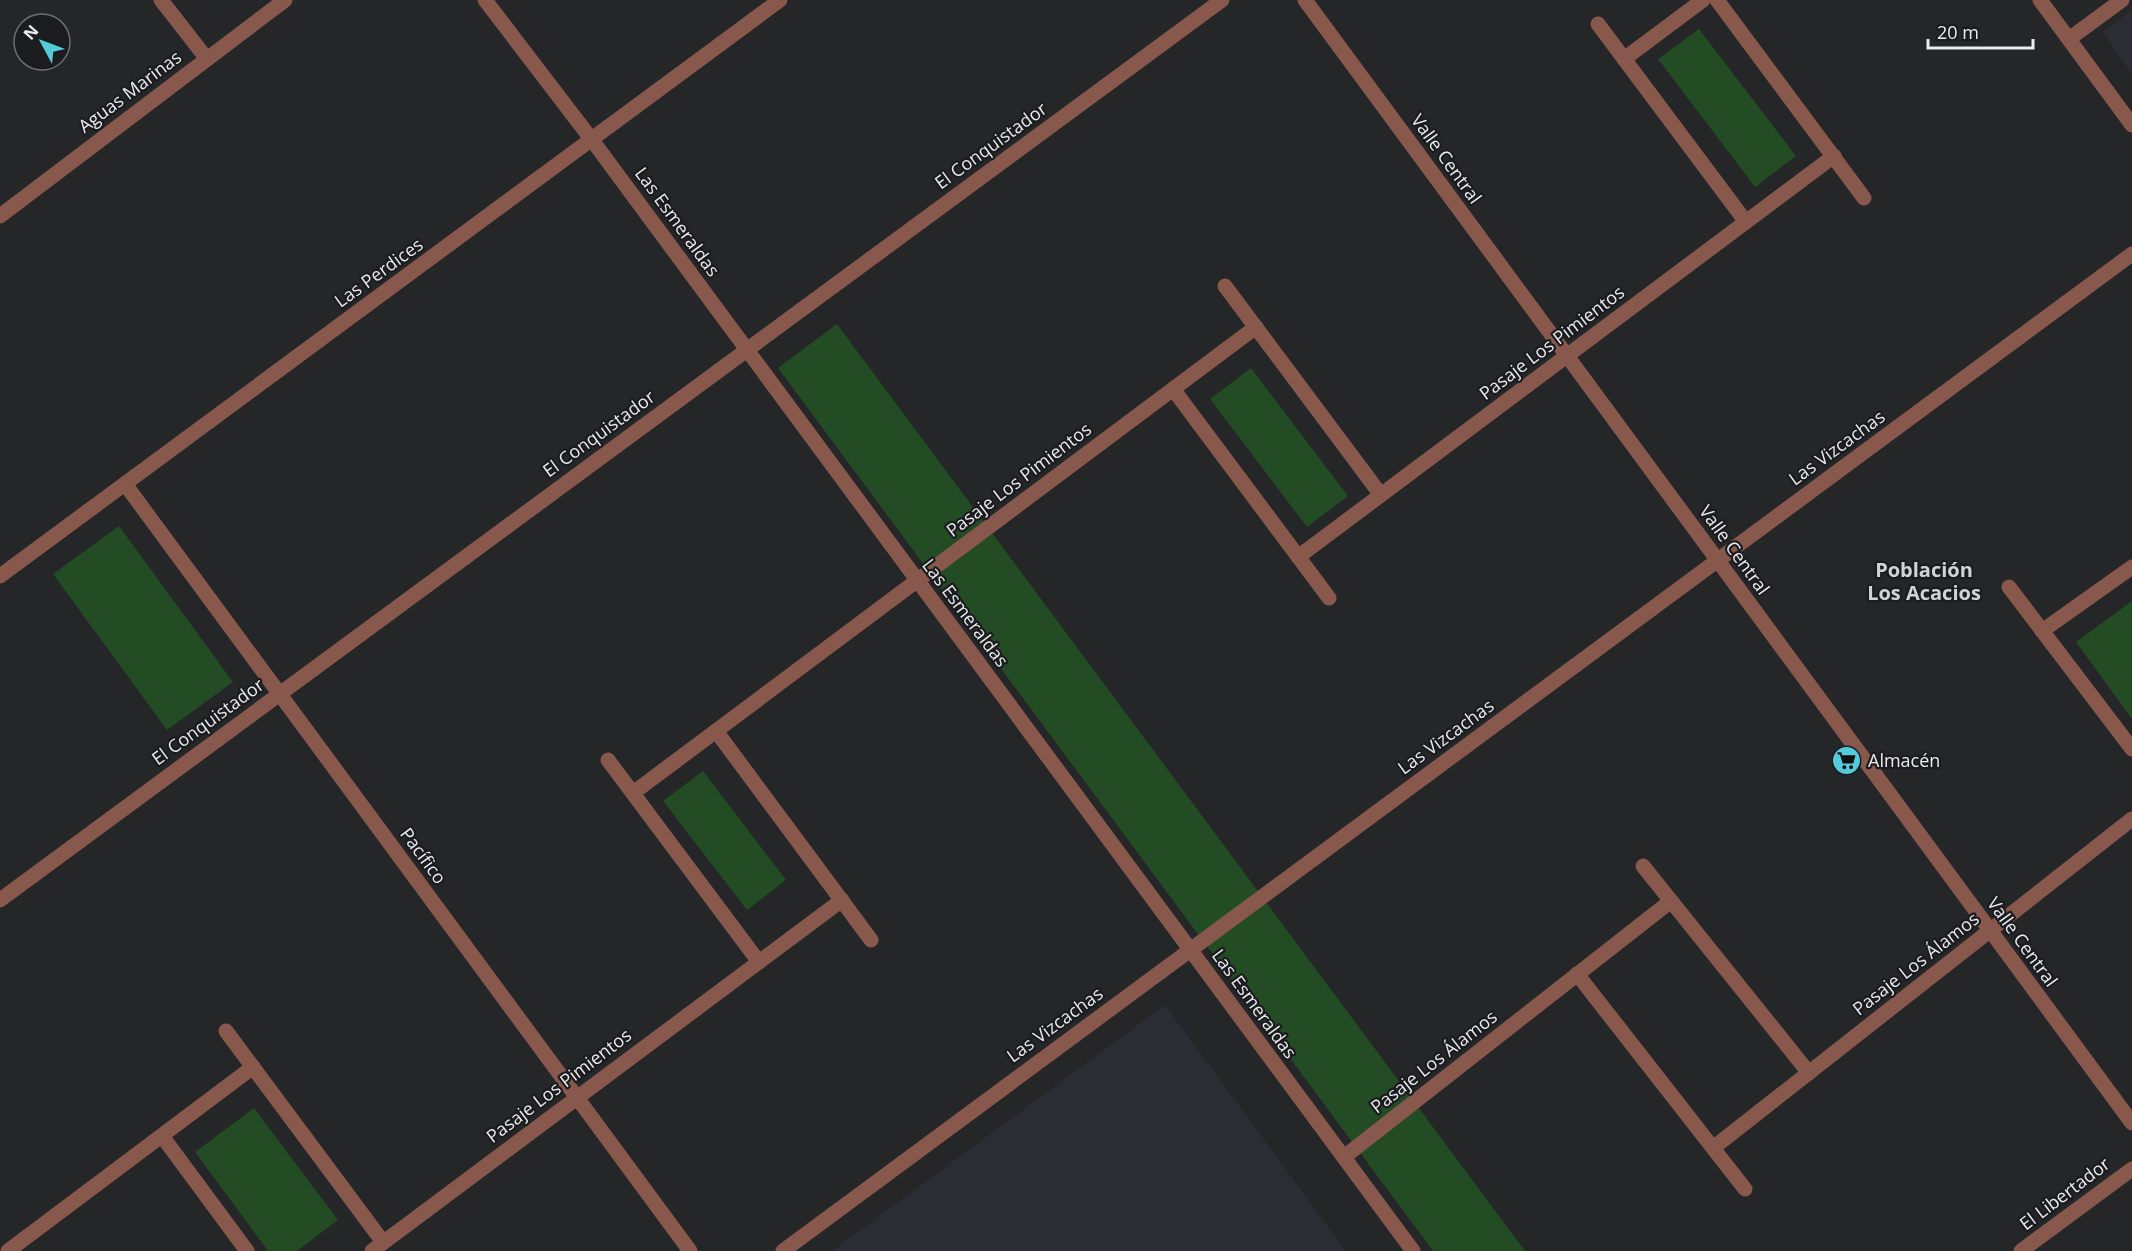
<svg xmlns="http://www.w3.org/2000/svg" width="2132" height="1251" font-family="'Open Sans',sans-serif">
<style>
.built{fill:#2b2d35}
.green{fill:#234b24}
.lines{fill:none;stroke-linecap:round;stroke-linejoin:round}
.minor{stroke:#89584d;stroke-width:15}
.tertiary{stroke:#89584d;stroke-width:15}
.labels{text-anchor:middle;stroke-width:4.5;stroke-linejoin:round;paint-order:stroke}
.street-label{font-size:18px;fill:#ebebed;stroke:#1b1c1f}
.poi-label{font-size:18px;fill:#ebebed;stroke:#1b1c1f;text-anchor:start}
.neighbourhood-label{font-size:20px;font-weight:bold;fill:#d2d3d7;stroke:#1b1c1f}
</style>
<rect width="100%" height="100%" fill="#252628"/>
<g class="built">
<path d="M2132 10V75L2103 32Z"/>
<path d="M1165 1005 1346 1251H832Z"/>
</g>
<g class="green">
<path d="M1699 29 1796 156 1755 187 1658 59Z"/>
<path d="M837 324 1525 1251H1433L778 368Z"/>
<path d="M1251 368 1348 496 1307 527 1210 399Z"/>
<path d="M119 526 233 682 167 730 53 574Z"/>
<path d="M2132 601V719L2076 642Z"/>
<path d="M703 771 786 880 747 910 663 801Z"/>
<path d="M254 1108 338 1220 297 1251H268L195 1152Z"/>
</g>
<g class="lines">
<g class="minor">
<path d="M161 0 207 59"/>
<path d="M485 0 592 140 1413 1251"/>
<path d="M1305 0 2132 1123"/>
<path d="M1717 0 1864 198"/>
<path d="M1598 24 1746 222"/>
<path d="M2069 39 2122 0"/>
<path d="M1624 59 1703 0"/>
<path d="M0 216 285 0"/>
<path d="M1225 286 1381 495"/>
<path d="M1173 389 1329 598"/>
<path d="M125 484 690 1251"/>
<path d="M1298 557 1834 156"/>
<path d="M0 576 780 0"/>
<path d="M2009 587 2132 749"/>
<path d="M2042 631 2132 567"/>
<path d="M716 731 871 940"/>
<path d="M608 760 759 962"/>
<path d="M633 793 1256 327"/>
<path d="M1643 866 1809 1073"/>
<path d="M0 900 1222 0"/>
<path d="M1577 974 1745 1189"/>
<path d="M226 1031 383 1242"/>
<path d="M162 1136 247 1251"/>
<path d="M1713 1148 2132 819"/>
<path d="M1344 1157 1671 901"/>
<path d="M8 1251 253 1067"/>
<path d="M372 1251 842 900"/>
<path d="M783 1251 2132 254"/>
</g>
<g class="tertiary">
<path d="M2040 0 2132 125"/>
<path d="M2021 1251 2132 1169"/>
</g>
</g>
<defs>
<symbol id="supermarket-disc" viewBox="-11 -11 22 22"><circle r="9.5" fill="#53cbda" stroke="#1b1c1f"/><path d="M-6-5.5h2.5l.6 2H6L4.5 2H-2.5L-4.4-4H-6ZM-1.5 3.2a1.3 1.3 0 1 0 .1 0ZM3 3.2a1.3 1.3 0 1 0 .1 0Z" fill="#111"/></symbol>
</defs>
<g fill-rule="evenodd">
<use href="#supermarket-disc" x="1830" y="744" width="33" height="33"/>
</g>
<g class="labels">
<g class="street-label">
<text transform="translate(130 92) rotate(-37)" y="6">Aguas Marinas</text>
<text transform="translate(991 146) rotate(-36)" y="6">El Conquistador</text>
<text transform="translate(1446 159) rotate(54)" y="6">Valle Central</text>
<text transform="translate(677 222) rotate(54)" y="6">Las Esmeraldas</text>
<text transform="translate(379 273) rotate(-36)" y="6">Las Perdices</text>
<text transform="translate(1552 343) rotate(-37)" y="6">Pasaje Los Pimientos</text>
<text transform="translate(599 434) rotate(-36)" y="6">El Conquistador</text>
<text transform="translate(1837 448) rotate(-36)" y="6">Las Vizcachas</text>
<text transform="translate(1019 480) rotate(-37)" y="6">Pasaje Los Pimientos</text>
<text transform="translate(1734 550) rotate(54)" y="6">Valle Central</text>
<text transform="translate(965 613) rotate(53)" y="6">Las Esmeraldas</text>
<text transform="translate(208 722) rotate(-36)" y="6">El Conquistador</text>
<text transform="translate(1446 737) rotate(-36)" y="6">Las Vizcachas</text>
<text transform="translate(423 856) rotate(54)" y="6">Pacífico</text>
<text transform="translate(2022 942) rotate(54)" y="6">Valle Central</text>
<text transform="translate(1916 964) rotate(-38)" y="6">Pasaje Los Álamos</text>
<text transform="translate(1254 1004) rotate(54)" y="6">Las Esmeraldas</text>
<text transform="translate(1055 1025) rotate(-36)" y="6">Las Vizcachas</text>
<text transform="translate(1434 1062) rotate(-38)" y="6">Pasaje Los Álamos</text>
<text transform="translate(559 1086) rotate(-37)" y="6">Pasaje Los Pimientos</text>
<text transform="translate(2065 1194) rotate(-37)" y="6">El Libertador</text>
</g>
<g class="poi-label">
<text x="1868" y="767">Almacén</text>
</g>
<g class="neighbourhood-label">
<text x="1924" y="577">Población<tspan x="1924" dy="23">Los Acacios</tspan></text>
</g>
</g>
<g transform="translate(42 42) rotate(311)"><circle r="28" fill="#1b1c1f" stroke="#6e6f71" stroke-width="1.5"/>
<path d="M0-4.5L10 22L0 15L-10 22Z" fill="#53cbda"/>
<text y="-9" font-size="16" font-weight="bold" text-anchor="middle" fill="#ebebed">N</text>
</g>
<path d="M1928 39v9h105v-9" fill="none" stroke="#ebebed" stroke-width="3"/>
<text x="1937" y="39" font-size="18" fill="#ebebed" stroke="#1b1c1f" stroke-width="4.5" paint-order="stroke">20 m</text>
</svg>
